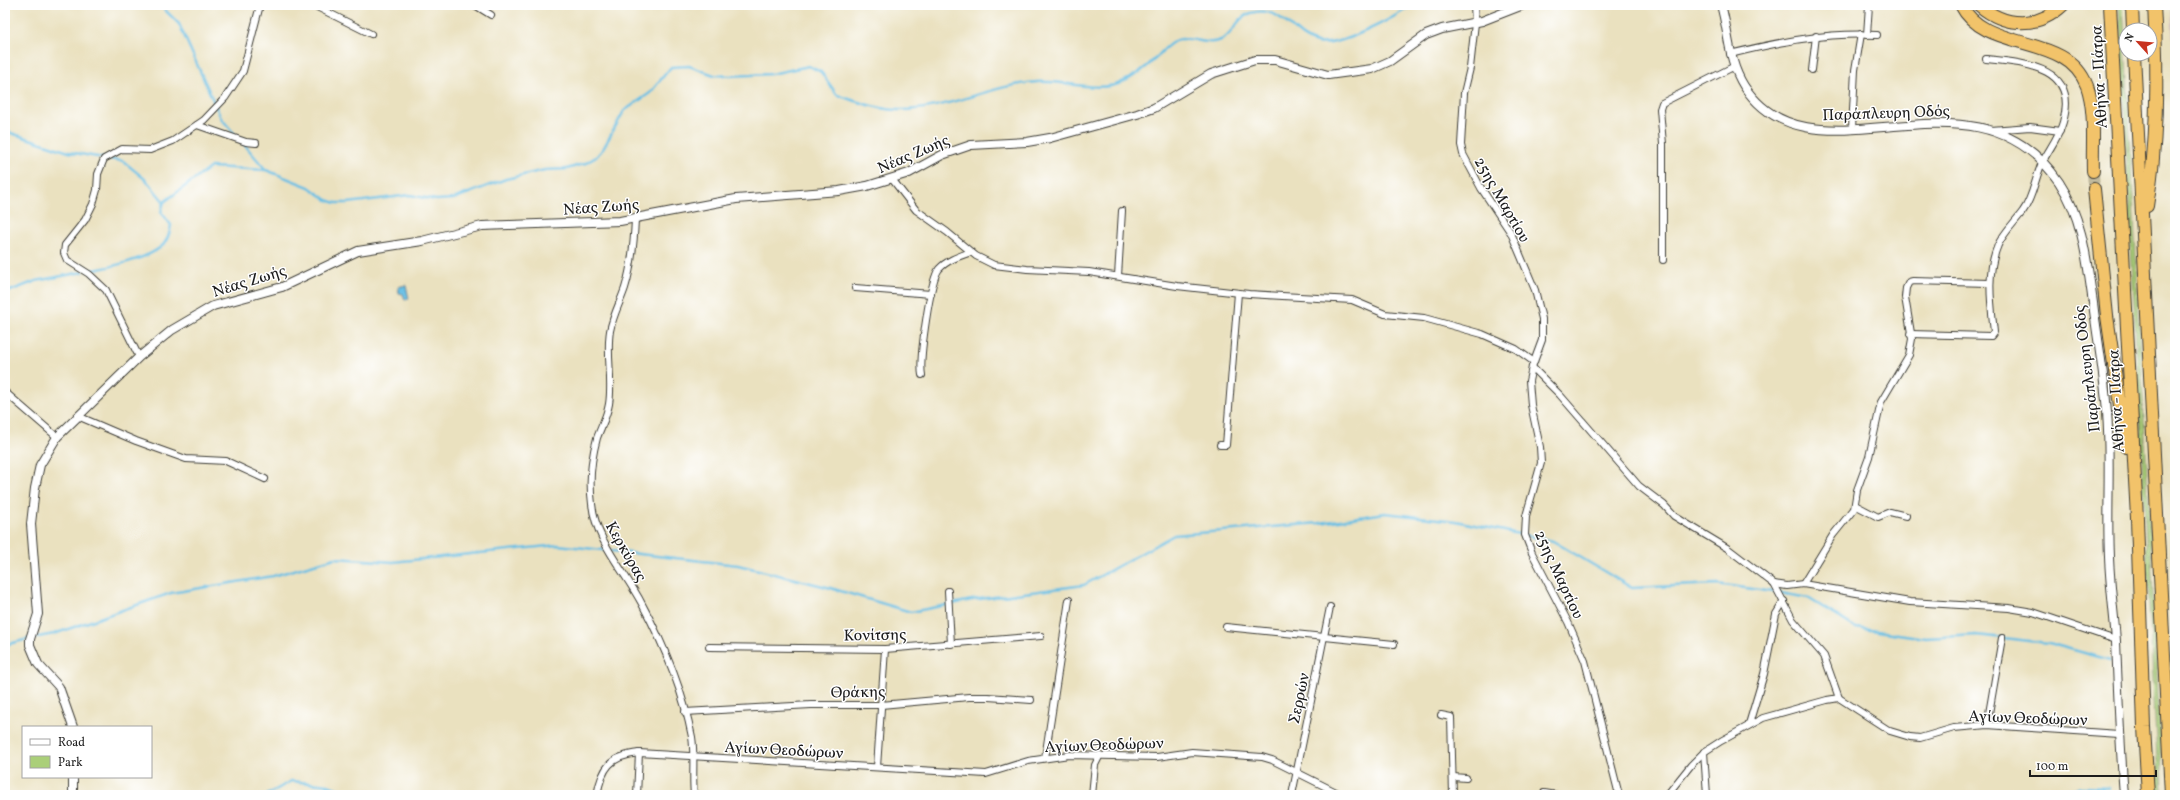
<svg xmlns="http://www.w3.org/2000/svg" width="2180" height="800" font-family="Vollkorn,serif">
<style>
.industrial{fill:#d2bfc1}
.green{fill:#aacf79;stroke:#63764a}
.water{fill:#68bfe5;stroke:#426e80}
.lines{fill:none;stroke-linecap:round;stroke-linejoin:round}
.stream{stroke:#68bfe5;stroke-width:2.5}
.motorway-tunnel{stroke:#c1ba9e;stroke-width:12;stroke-dasharray:12 6;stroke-linecap:butt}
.minor-casing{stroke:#3b3a34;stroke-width:8}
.tertiary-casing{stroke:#3b3a34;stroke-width:10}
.motorway-casing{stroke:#3b3a34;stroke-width:14}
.minor{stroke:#fff;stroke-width:6}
.tertiary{stroke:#fff;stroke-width:8}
.motorway{stroke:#f2c36a;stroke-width:12}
.labels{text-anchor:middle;stroke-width:3;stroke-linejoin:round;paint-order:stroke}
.street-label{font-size:16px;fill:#1c1c1c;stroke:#fff}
</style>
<rect width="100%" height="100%" fill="#fff"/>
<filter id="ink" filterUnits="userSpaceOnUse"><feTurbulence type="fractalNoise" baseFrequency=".025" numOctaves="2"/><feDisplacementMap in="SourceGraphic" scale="8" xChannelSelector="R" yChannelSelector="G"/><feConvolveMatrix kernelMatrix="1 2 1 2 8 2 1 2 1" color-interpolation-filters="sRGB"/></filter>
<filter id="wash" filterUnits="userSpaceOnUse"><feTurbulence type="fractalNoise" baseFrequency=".012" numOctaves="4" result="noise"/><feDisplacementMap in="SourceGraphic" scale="16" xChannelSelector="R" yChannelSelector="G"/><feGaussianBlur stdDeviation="0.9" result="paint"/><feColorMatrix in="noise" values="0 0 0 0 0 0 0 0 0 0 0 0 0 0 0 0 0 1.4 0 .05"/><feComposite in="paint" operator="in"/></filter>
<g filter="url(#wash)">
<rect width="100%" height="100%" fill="#eae1bf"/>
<path class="industrial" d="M2171 5H2175V81L2173 45Z"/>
<path class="green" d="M2119 5H2123L2163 795H2159Z"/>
<path class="water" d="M406 285 409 299 405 300 403 294 399 293 398 287Z"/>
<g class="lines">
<g class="stream">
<path d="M160 5 179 24 221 118 238 138"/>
<path d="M5 131 69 152 103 158"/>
<path d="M243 143 266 170"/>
<path d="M108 159 123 161 146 180 164 202"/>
<path d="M88 271C107 268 149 259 163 245 168 239 170 233 171 225L161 212 164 202 211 167 266 170 309 187 327 200 336 203H348L410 195 436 200 453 199 506 179 545 170 567 169 586 163 596 157 603 149 624 111 650 93 671 67 689 66 714 75 730 76 771 74 809 66 821 72 837 95C856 101 879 110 898 110 947 111 989 85 1037 82 1062 80 1095 92 1118 84 1133 78 1145 69 1157 57 1162 51 1167 45 1175 41 1190 34 1206 47 1221 40 1235 34 1235 18 1251 13 1283 4 1291 37 1317 43 1339 48 1394 18 1412 5"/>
<path d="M5 293 36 281 83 272"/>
<path d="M33 638 54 634 171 593 273 576 335 558 393 562 558 545 738 565 827 587 911 612 972 600 1084 585 1174 535 1320 523 1385 513 1456 521 1553 541 1632 588 1717 584 1781 593 1808 598 1856 628 1926 638 1977 635 2048 643 2110 660"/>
<path d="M5 645 28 639"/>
<path d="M267 795 291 781 328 785 353 795"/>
<path d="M2059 795 2082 787 2108 788"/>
</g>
</g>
</g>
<g filter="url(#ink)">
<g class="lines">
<path class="motorway-tunnel" d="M2093 171 2094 189"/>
<defs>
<g id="minor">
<path d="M313 5 371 34"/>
<path d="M475 5 491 15"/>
<path d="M1474 5 1475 23 1470 68 1464 93 1461 145 1463 154 1481 188 1511 233 1535 290 1542 319V340L1532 367 1529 381 1531 405 1540 447 1541 463 1526 516 1525 535 1532 553 1568 622 1585 661 1619 795"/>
<path d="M1867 35 1869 5"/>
<path d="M1730 54C1779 42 1827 32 1877 35"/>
<path d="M1812 70 1816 36"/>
<path d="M197 125 246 142 256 143"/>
<path d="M1852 129 1855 70 1861 34"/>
<path d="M1991 130 2030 127 2060 131"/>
<path d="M892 179 916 210 947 232 976 256 994 265 1027 269 1089 272 1177 286 1249 294 1352 300 1385 314 1424 318 1482 334 1516 349 1534 362"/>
<path d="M635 219C634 242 632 266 625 288 620 303 613 315 610 331 606 355 613 379 609 404 607 416 601 427 597 438 591 460 589 482 592 504 596 542 625 571 642 604 664 645 683 691 692 737 695 756 692 776 694 795"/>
<path d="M1663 260V144L1660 109 1662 103 1735 66"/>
<path d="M1118 276 1122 211"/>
<path d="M855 288 931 294"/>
<path d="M1910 334 1991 336 1994 332C1991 304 1986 273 1998 245 2004 232 2015 222 2023 211 2033 198 2035 178 2042 163 2049 149 2059 137 2063 122 2079 67 2026 63 1986 59"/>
<path d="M139 357 106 290 89 274 67 260 64 253 65 245 85 220 93 204 97 190 98 174 104 159 122 149 150 150 173 141 204 120 225 98 243 71 260 5"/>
<path d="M1532 367 1560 395 1639 486 1664 505 1674 516 1727 548 1774 584 1793 620 1824 656 1839 698"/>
<path d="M922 375C919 360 930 280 939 269 947 260 960 256 971 252"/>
<path d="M5 392 57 437"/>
<path d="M80 417 136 441 186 459 226 461 265 479"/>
<path d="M1220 445H1226L1238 293"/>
<path d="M1855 505 1878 517 1890 512 1906 516"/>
<path d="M1774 584 1787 586 1803 584 1910 602 2009 608 2033 612 2116 640"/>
<path d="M1803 584 1833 535 1854 509 1857 490 1869 457 1881 402 1909 355 1912 339 1905 297 1906 288 1909 282 1913 281 1989 283"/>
<path d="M948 591 951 644"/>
<path d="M1226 627 1394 644"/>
<path d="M709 647 885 649 1041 636"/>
<path d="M685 712 811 705H881L969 697H988L1031 700"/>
<path d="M1441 715 1451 717 1453 795"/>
<path d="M1749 724 1764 674 1776 614 1784 601"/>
<path d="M1987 725 2002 638"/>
<path d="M1704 752 1707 795"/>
<path d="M1045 758 1069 600"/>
<path d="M877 767 885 649"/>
<path d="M1453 777 1466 778"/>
<path d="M1544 793 1557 795"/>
<path d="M597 795C602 768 610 756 639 753L986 774 1028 761 1069 755 1157 757 1192 752 1262 757 1272 760 1342 795"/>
<path d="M637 795 639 753"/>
<path d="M1092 795 1095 765 1100 755"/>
<path d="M1292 795 1330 607"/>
<path d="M1667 795 1691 765 1704 752 1721 741 1763 718 1827 700 1839 698 1890 731 1910 737 1920 738 1954 728 1987 725 2119 734"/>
</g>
<g id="tertiary">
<path d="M1721 5C1729 32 1728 61 1744 86 1813 192 1972 55 2059 182 2083 218 2087 262 2093 303 2098 345 2107 388 2108 430 2110 472 2107 515 2109 557 2110 585 2114 613 2116 641 2118 693 2120 744 2124 795"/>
<path d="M73 727 59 687 38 664 30 645V639L38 614 31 524 35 488 40 465 57 437 139 357 172 330 213 306 282 287 358 251 422 241 482 226 620 221 736 199 839 191 867 186 909 173 942 155 971 145 1027 142 1050 138 1137 114 1154 108 1211 74 1255 60H1275L1328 75 1372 69 1390 61 1426 35 1442 29 1482 21 1523 5"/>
<path d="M73 777V795"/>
</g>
<g id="motorway">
<path d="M1961 5C1986 54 2066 31 2087 86 2096 112 2092 144 2093 171"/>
<path d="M1979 5C2004 27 2038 29 2063 5"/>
<path d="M2110 5 2137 518 2144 727 2148 795"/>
<path d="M2132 5 2133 30"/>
<path d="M2134 54 2171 795"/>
<path d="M2094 189 2107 316 2126 447"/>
<path d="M2147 206C2158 140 2158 72 2154 5"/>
</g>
</defs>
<use href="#minor" class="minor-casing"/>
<use href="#tertiary" class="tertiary-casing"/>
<use href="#motorway" class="motorway-casing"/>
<use href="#minor" class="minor"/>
<use href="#tertiary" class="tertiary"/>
<use href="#motorway" class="motorway"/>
</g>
</g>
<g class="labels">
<g class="street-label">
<text transform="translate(2098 77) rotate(-93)" y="6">Αθήνα - Πάτρα</text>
<text transform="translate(1886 112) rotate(-2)" y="6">Παράπλευρη Οδός</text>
<text transform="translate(913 153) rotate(-23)" y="6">Νέας Ζωής</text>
<text transform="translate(1503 199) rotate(60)" y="6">25ης Μαρτίου</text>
<text transform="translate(601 206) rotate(-4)" y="6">Νέας Ζωής</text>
<text transform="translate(249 280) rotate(-17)" y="6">Νέας Ζωής</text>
<text transform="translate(2086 369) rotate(-97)" y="6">Παράπλευρη Οδός</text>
<text transform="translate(2115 401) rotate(-93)" y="6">Αθήνα - Πάτρα</text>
<text transform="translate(627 551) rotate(60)" y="6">Κερκύρας</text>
<text transform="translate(1560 574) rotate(65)" y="6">25ης Μαρτίου</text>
<text transform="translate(875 634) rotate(-1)" y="6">Κονίτσης</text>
<text transform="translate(858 691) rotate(-1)" y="6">Θράκης</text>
<text transform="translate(1298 698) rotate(-78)" y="6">Σερρών</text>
<text transform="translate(2028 717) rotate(2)" y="6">Αγίων Θεοδώρων</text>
<text transform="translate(1104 744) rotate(-2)" y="6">Αγίων Θεοδώρων</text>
<text transform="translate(784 749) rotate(3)" y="6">Αγίων Θεοδώρων</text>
</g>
</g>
<rect width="2180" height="800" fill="none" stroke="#fff" stroke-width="20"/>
<rect x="22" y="726" width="130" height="52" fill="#ffffff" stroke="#a4a4a4"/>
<rect x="30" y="739" width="20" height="6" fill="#ffffff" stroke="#a4a4a4"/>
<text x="58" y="746" font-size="12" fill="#1c1c1c">Road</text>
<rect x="30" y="756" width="20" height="12" fill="#aacf79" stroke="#a4a4a4"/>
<text x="58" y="766" font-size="12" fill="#1c1c1c">Park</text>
<g transform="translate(2138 42) rotate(297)"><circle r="19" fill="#ffffff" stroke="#a4a4a4"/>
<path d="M0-3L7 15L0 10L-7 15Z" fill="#c8321e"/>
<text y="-6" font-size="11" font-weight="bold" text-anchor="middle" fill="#1c1c1c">N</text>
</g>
<path d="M2030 770v6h126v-6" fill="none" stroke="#1c1c1c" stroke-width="2"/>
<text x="2036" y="770" font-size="12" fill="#1c1c1c" stroke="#ffffff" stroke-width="3" paint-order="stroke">100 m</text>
</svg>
